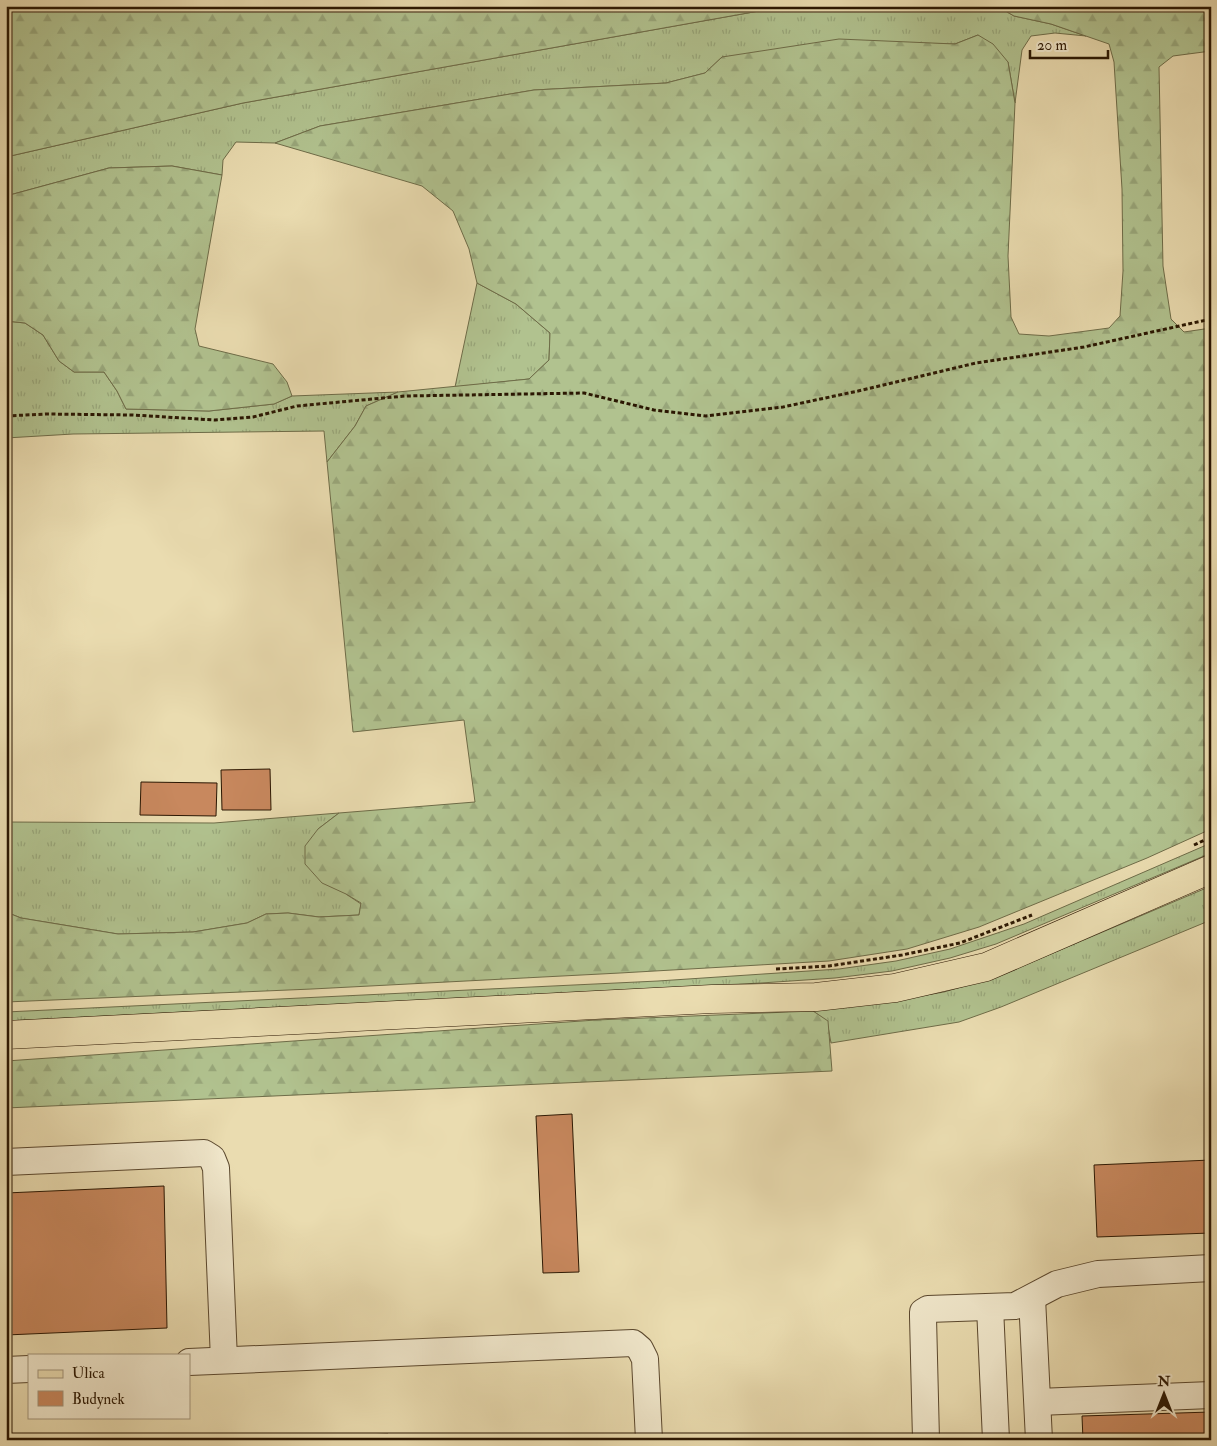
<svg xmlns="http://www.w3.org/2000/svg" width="1217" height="1446" font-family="'IM FELL Double Pica',serif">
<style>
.grass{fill:url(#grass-tufts);stroke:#6e6c48}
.forest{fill:url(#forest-firs);stroke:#6e6c48}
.building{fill:#c8885e;stroke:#2b1702}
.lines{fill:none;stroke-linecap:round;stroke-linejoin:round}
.minor-casing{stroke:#5b482e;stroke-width:28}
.major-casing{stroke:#2b1702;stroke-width:29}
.path{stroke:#2b1702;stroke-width:3;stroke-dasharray:4 2.5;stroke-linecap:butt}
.minor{stroke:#f1e8cc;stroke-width:26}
.major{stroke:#eadcb0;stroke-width:28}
</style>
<defs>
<pattern id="grass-tufts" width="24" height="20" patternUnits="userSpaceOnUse" patternTransform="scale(1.25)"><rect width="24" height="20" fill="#b1c28f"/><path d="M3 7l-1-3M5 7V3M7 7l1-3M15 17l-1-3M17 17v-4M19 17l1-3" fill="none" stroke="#98a67a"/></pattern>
<pattern id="forest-firs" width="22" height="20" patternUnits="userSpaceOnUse" patternTransform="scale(1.25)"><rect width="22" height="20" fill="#b1c28f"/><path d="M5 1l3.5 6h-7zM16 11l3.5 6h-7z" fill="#98a67a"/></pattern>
</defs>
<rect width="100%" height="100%" fill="#eadcb0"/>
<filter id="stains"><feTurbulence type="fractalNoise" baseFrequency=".004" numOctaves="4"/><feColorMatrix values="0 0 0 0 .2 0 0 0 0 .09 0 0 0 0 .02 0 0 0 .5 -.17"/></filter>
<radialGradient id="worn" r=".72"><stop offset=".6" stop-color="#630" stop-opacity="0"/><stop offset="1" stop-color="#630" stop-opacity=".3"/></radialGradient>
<g class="grass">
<path d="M787 6H997L1014 16 1051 24 1086 36 1055 33 1031 36 1022 50 1015 103 1008 62 978 35 955 44 911 43 722 57 705 73 666 83 534 90 320 126 275 143 236 142 223 160 222 175 172 166 109 168 6 196V157L243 103Z"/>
<path d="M477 283 516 304 550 333 549 360 529 379 455 387Z"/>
<path d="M6 321 25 323 43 335 59 361 74 372H104L117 391 126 409 209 411 274 404 292 396 398 392 366 406 355 426 327 462 324 431 73 434 6 438Z"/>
<path d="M339 813 318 829 346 894 361 904 359 915 319 917 288 913 266 914 247 923 193 932 118 934 21 918 6 912V822L214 823Z"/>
<path d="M1211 843V853L996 944 950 958 892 971 835 978 761 983 6 1021V1012L658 981 839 969 896 961 950 949 1024 924Z"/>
<path d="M1211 886V920L1001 1007 959 1022 831 1043 827 1021 813 1011 880 1003 944 992 999 976Z"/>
</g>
<g class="forest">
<path d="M6 6H787L243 103 6 157Z"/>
<path d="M997 6H1211V51L1173 56 1159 67 1163 266 1171 319 1184 332 1211 328V829L1147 858 979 927 907 949 829 961 620 973 312 989 6 1002V912L21 918 118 934 193 932 247 923 266 914 288 913 319 917 359 915 361 903 346 894 322 883 305 864V846L318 829 339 813 475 802 464 720 353 732 327 462 355 426 366 406 398 392 529 379 549 360 550 333 516 304 477 283 469 249 453 211 422 186 275 143 320 126 534 90 666 83 705 73 722 57 839 39 955 44 978 35 993 44 1008 62 1015 103 1008 256 1011 317 1019 334 1049 336 1109 328 1120 316 1123 271 1122 189 1114 62 1109 44 1051 24 1014 16Z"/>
<path d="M172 166 222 175 195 329 199 346 273 364 287 382 292 396 274 404 209 411 126 409 117 391 104 372H74L59 361 43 335 25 323 6 321V196L109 168Z"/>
<path d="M813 1011 828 1021 832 1071 6 1108V1061L596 1020Z"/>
</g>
<g class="building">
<path d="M270 769 271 810H222L221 770Z"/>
<path d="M141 782 217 783 216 816 140 815Z"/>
<path d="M572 1114 579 1272 543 1273 536 1116Z"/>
<path d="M1211 1160V1233L1097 1237 1094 1165Z"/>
<path d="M164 1186 167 1328 6 1335V1193Z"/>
<path d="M1211 1412V1440H1083L1082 1416Z"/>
<path d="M388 1434 389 1440H268V1439Z"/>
</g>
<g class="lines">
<defs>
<g id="minor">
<path d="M6 1162 204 1153 212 1158 216 1168 224 1360"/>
<path d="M1032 1298 1039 1440"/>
<path d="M990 1307 996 1440"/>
<path d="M189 1362 633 1343 640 1349 645 1359 649 1440"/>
<path d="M6 1370 29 1369"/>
<path d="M1038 1402 1211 1395"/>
<path d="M926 1440 923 1317V1312L928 1309 1015 1306 1057 1284 1098 1274 1211 1268"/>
</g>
<path id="major" d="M6 1035 712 999 816 997 895 988 986 967 1211 869"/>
</defs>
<use href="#minor" class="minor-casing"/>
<use href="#major" class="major-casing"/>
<g class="path">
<path d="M6 416 46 414 133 415 215 420 253 417 297 406 405 396 584 393 654 410 706 416 783 407 858 391 976 363 1084 347 1211 319"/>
<path d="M1194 845 1211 837"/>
<path d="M776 969 829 966 902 955 960 943 1032 915"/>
</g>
<use href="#minor" class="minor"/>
<use href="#major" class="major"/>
</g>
<rect width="1217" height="1446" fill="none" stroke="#eadcb0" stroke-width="25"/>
<rect x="8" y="8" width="1202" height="1431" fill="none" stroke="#2b1702" stroke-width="2.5"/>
<rect x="12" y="12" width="1192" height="1421" fill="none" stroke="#2b1702"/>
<rect x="28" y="1354" width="162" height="65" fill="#f1e8cc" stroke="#a2947b"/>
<rect x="38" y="1370" width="25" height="8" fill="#eadcb0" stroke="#a2947b"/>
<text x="72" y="1378" font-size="15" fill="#2b1702">Ulica</text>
<rect x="38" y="1391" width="25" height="15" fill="#c8885e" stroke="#a2947b"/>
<text x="72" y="1404" font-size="15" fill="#2b1702">Budynek</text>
<g transform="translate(1164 1394)" stroke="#f1e8cc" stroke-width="4" paint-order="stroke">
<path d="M0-4L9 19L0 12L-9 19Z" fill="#2b1702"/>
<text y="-8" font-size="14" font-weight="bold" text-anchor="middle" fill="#2b1702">N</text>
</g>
<path d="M1030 50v8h78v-8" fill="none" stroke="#2b1702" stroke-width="2.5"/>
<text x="1037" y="50" font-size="15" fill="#2b1702" stroke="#f1e8cc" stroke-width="4" paint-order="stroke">20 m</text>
<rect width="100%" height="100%" filter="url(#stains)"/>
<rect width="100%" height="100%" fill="url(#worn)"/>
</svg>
